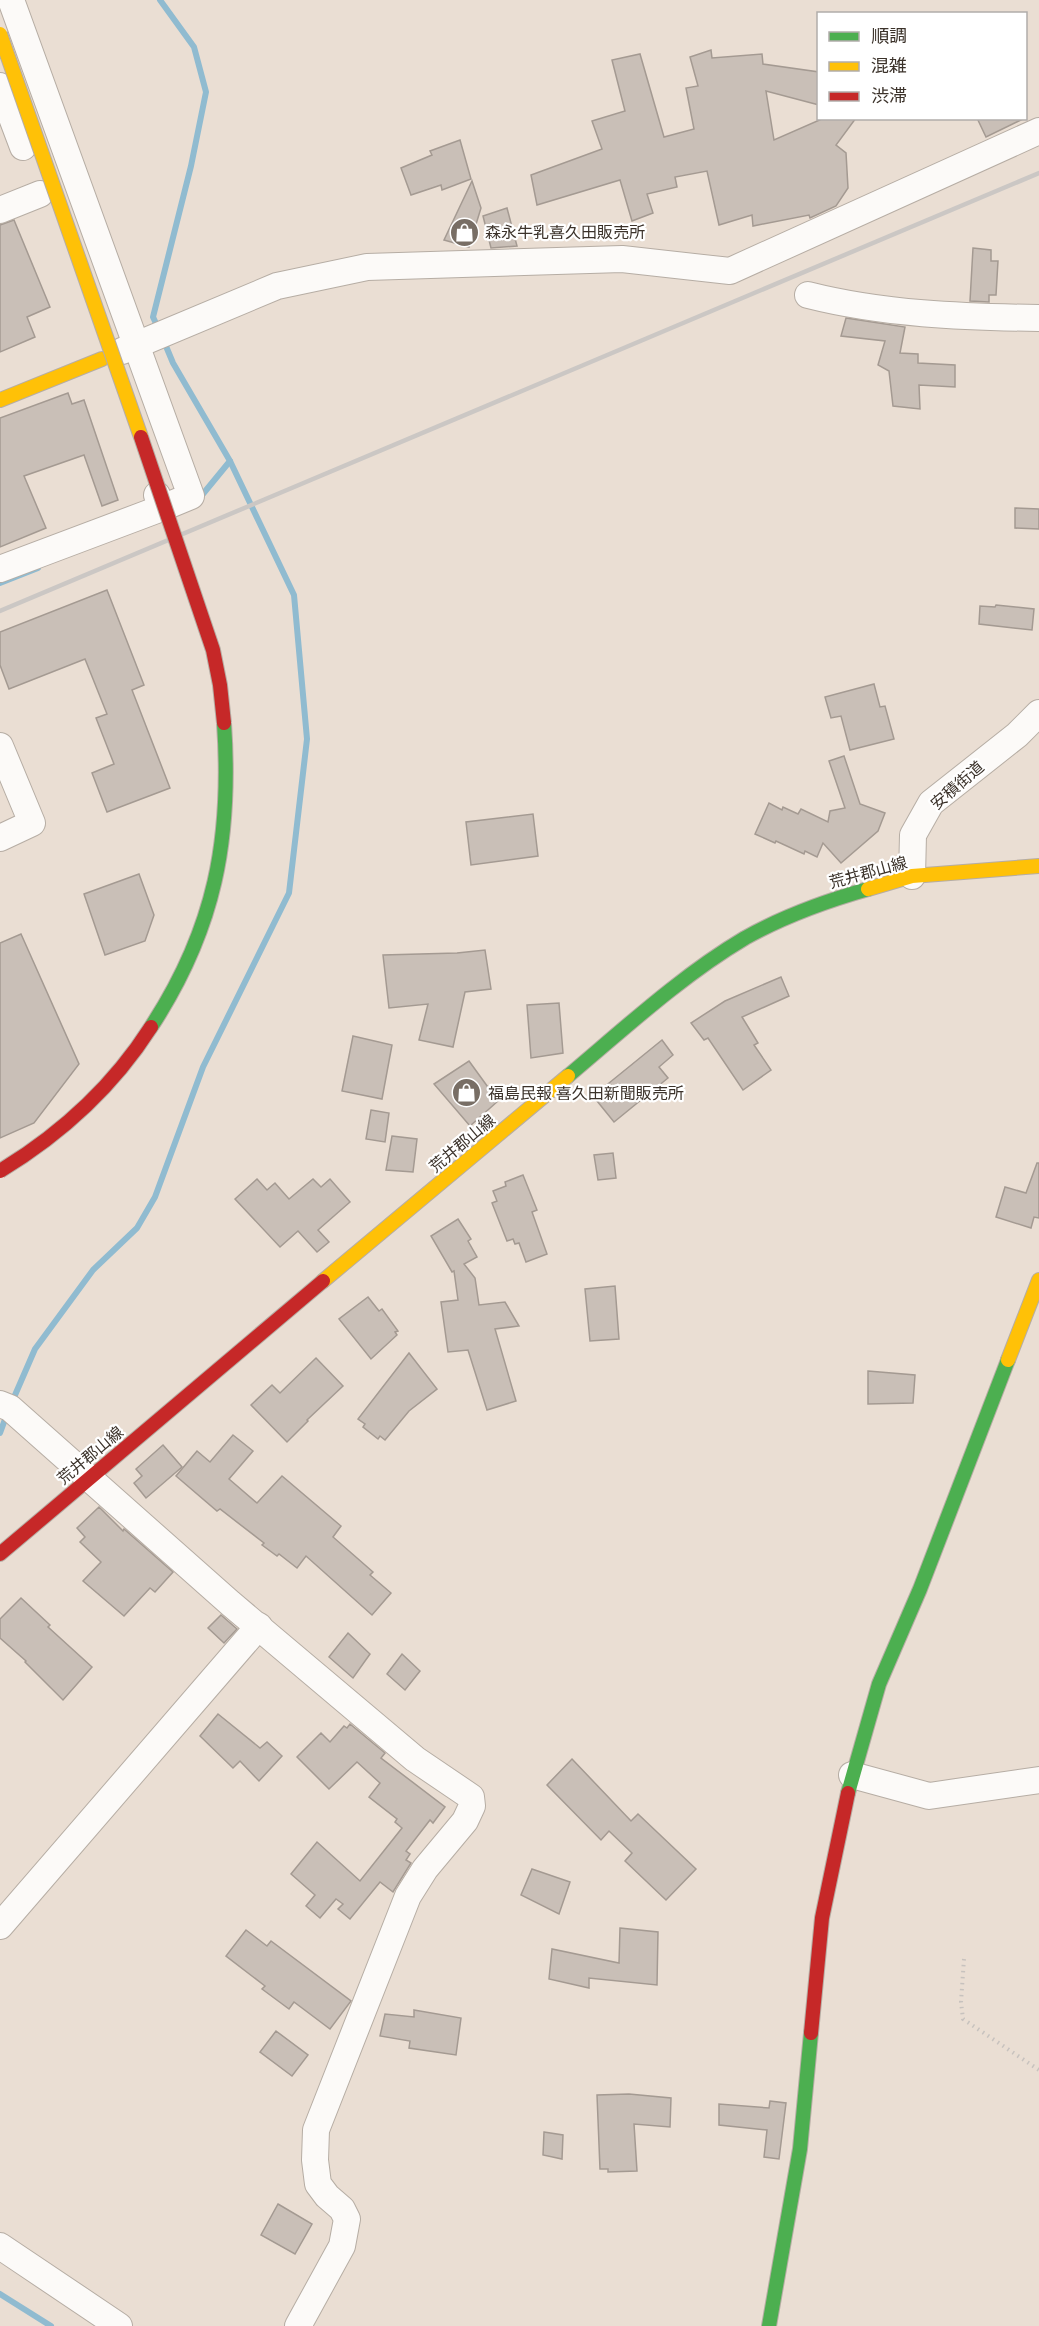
<svg xmlns="http://www.w3.org/2000/svg" width="1039" height="2326" font-family="'Fira Sans Condensed','Noto Sans JP',sans-serif">
<style>
.lines{fill:none;stroke-linecap:round;stroke-linejoin:round}
.stream{stroke:#90bbd0;stroke-width:6}
.building{fill:#c9bfb7;stroke:#a49a92;stroke-width:1.5}
.street-casing{stroke:#b6ada4;stroke-width:28}
.fast-casing{stroke:#b6ada4;stroke-width:16}
.slow-casing{stroke:#b6ada4;stroke-width:16}
.jam-casing{stroke:#b6ada4;stroke-width:16}
.path{stroke:#c7c2be;stroke-width:4;stroke-dasharray:1.5 4.5;stroke-linecap:butt}
.street{stroke:#fcfaf8;stroke-width:26}
.fast{stroke:#4caf50;stroke-width:14}
.slow{stroke:#ffc107;stroke-width:14}
.jam{stroke:#c62828;stroke-width:14}
.rail{stroke:#cbc7c4;stroke-width:4.5}
.fast-bridge-casing{stroke:#b6ada4;stroke-width:16;stroke-linecap:butt}
.slow-bridge-casing{stroke:#b6ada4;stroke-width:16;stroke-linecap:butt}
.jam-bridge-casing{stroke:#b6ada4;stroke-width:16;stroke-linecap:butt}
.fast-bridge{stroke:#4caf50;stroke-width:14}
.slow-bridge{stroke:#ffc107;stroke-width:14}
.jam-bridge{stroke:#c62828;stroke-width:14}
.labels{text-anchor:middle;stroke-width:4.5;stroke-linejoin:round;paint-order:stroke}
.poi-label{font-size:16px;fill:#3b322a;stroke:#fff;text-anchor:start}
.street-label{font-size:16px;fill:#3b322a;stroke:#fff}
</style>
<rect width="100%" height="100%" fill="#eaded3"/>
<g class="lines">
<g class="stream">
<path d="M159 330 153 317 191 166 206 92 194 47 160 0"/>
<path d="M198 500 230 461"/>
<path d="M0 583 38 568"/>
<path d="M12 1402 35 1349 93 1270 137 1228 155 1197 203 1067 289 893 307 739 294 595 230 461 173 363 163 339"/>
<path d="M0 1433 7 1414"/>
<path d="M0 2294 51 2326"/>
</g>
</g>
<g class="building">
<path d="M711 50 712 58 762 54 763 64 819 72V105L766 91 774 140 824 118H856L836 145 846 153 848 188 836 206 810 218 809 215 753 226 752 215 719 225 707 171 675 177 677 187 647 194 653 213 632 221 620 180 537 205 531 175 602 149 592 121 625 111 612 60 640 54 664 137 694 129 686 88 698 86 690 57Z"/>
<path d="M977 118H1025L986 137Z"/>
<path d="M460 140 471 179 442 190 441 185 411 195 401 168 432 155 430 151Z"/>
<path d="M472 181 481 208 469 247 444 240Z"/>
<path d="M507 208 517 246 491 248 483 216Z"/>
<path d="M14 220 50 307 27 317 35 337 0 352V225Z"/>
<path d="M973 248 991 250V261H998L996 295H989V302L970 301Z"/>
<path d="M846 318 905 327 900 353 918 354V363L955 365V387L919 385 920 409 893 406 889 371 878 365 885 341 841 336Z"/>
<path d="M68 393 72 404 84 400 118 500 102 506 84 455 24 476 46 528 0 547V418Z"/>
<path d="M1015 508 1039 509V529L1015 528Z"/>
<path d="M107 590 144 685 132 690 170 788 107 812 92 773 114 764 96 718 107 714 85 659 9 689 0 665V632Z"/>
<path d="M996 605 1034 609 1032 630 979 624 980 606 995 607Z"/>
<path d="M874 684 880 707 885 706 894 739 850 750 841 716 831 718 825 697Z"/>
<path d="M844 756 860 804 885 813 878 831 841 863 823 843 817 857 805 851 804 854 776 841 775 843 755 834 769 803 782 810 783 807 798 814 801 809 828 822 830 811 845 808 829 761Z"/>
<path d="M533 814 538 856 471 865 466 822Z"/>
<path d="M139 874 154 915 145 941 105 955 84 894Z"/>
<path d="M21 934 79 1064 34 1123 0 1138V943Z"/>
<path d="M485 950 491 989 465 992 453 1047 419 1040 428 1004 389 1008 383 955 457 953Z"/>
<path d="M781 977 789 996 742 1017 758 1043 754 1045 771 1070 743 1090 708 1038 704 1040 691 1023 725 1001Z"/>
<path d="M559 1003 563 1053 531 1058 527 1005Z"/>
<path d="M353 1036 392 1045 382 1099 342 1091Z"/>
<path d="M662 1040 673 1055 659 1067 668 1078 614 1122 593 1096Z"/>
<path d="M469 1061 498 1101 470 1126 434 1084Z"/>
<path d="M371 1110 389 1113 385 1142 366 1139Z"/>
<path d="M392 1136 417 1139 413 1172 386 1170Z"/>
<path d="M613 1153 616 1178 598 1180 594 1155Z"/>
<path d="M1037 1163H1039V1218L1034 1217 1031 1228 996 1217 1005 1187 1026 1193Z"/>
<path d="M523 1175 537 1210 532 1212 547 1254 526 1262 519 1243 515 1244 513 1239 507 1241 492 1203 497 1201 493 1191 506 1186 505 1182Z"/>
<path d="M257 1179 267 1190 275 1183 289 1199 313 1179 321 1187 330 1179 350 1202 318 1230 329 1242 317 1252 298 1231 280 1247 235 1199Z"/>
<path d="M458 1219 471 1239 468 1241 477 1257 464 1264 475 1278 479 1305 505 1302 519 1326 495 1329 516 1401 487 1410 468 1350 448 1352 441 1302 458 1300 454 1271 452 1272 431 1236Z"/>
<path d="M615 1286 619 1339 590 1341 585 1289Z"/>
<path d="M368 1297 379 1311 382 1309 398 1331 395 1332 397 1335 371 1359 339 1319Z"/>
<path d="M409 1353 437 1389 409 1411 385 1440 380 1436 378 1439 363 1427 365 1424 358 1419Z"/>
<path d="M316 1358 343 1386 307 1420 308 1421 287 1442 251 1405 272 1385 280 1393Z"/>
<path d="M868 1371 915 1375 913 1403 868 1404Z"/>
<path d="M233 1435 253 1451 229 1479 257 1503 282 1476 341 1526 333 1537 373 1572 370 1575 391 1593 372 1615 306 1556 297 1568 279 1554 277 1556 262 1545 264 1543 220 1509 217 1511 176 1476 197 1451 210 1462Z"/>
<path d="M163 1445 182 1467 146 1498 134 1483 142 1476 136 1469Z"/>
<path d="M99 1507 123 1531 124 1529 173 1572 155 1592 150 1588 124 1616 83 1581 101 1562 80 1542 85 1537 77 1528Z"/>
<path d="M21 1598 50 1625 48 1627 92 1667 63 1700 25 1662 26 1661 0 1638V1619Z"/>
<path d="M221 1615 237 1629 224 1643 208 1628Z"/>
<path d="M348 1633 370 1654 353 1678 329 1657Z"/>
<path d="M402 1654 420 1671 405 1690 387 1674Z"/>
<path d="M218 1714 260 1748 267 1742 282 1756 259 1781 240 1761 233 1768 200 1736Z"/>
<path d="M350 1724 385 1753 381 1758 445 1807 433 1823 430 1820 406 1851 410 1854 406 1860 411 1863 393 1892 380 1882 350 1919 338 1909 343 1904 336 1899 320 1918 306 1906 315 1895 291 1874 317 1842 360 1881 402 1828 395 1822 397 1819 369 1797 380 1783 357 1762 329 1789 297 1757 321 1733 330 1742 344 1726 347 1728Z"/>
<path d="M572 1759 631 1821 638 1814 696 1869 666 1900 625 1861 632 1853 609 1831 601 1840 547 1785Z"/>
<path d="M532 1869 570 1882 559 1914 521 1895Z"/>
<path d="M620 1928 658 1932 657 1985 589 1978V1988L549 1979 552 1949 619 1963Z"/>
<path d="M246 1930 267 1946 271 1941 351 2001 330 2029 294 2002 289 2009 262 1989 265 1986 226 1956Z"/>
<path d="M414 2010 461 2018 456 2055 409 2048 410 2041 380 2036 385 2014 414 2017Z"/>
<path d="M276 2031 308 2055 292 2076 260 2052Z"/>
<path d="M629 2094 671 2098 670 2127 634 2124 637 2171 608 2172V2169H600L597 2095Z"/>
<path d="M770 2101 786 2103 779 2159 764 2157 767 2130 719 2125V2104L769 2108Z"/>
<path d="M544 2132 563 2135 562 2159 543 2155Z"/>
<path d="M278 2204 312 2224 295 2254 261 2235Z"/>
</g>
<g class="lines">
<defs>
<g id="street">
<path d="M11 0 191 496 162 508 157 495"/>
<path d="M0 86 23 147"/>
<path d="M0 210 40 194"/>
<path d="M808 295C883 314 962 317 1039 318"/>
<path d="M122 351 277 286 367 267 622 259 730 271 1039 131"/>
<path d="M0 569 162 508"/>
<path d="M0 746 32 823 0 838"/>
<path d="M912 876 913 835 931 803 1017 735 1039 713"/>
<path d="M0 1404 10 1408 230 1603 415 1759 471 1797 472 1806 465 1821 425 1869 408 1896 316 2130 315 2160 318 2184 327 2196 342 2209 347 2219 342 2246 298 2326"/>
<path d="M852 1775 929 1796 1039 1780"/>
<path d="M0 1926 259 1626"/>
<path d="M0 2246 119 2326"/>
</g>
<g id="fast">
<path d="M568 1076C625 1028 681 976 745 938 784 916 826 901 868 889"/>
<path d="M848 1793 879 1684 920 1589 1008 1360"/>
<path d="M769 2326 800 2149 811 2033"/>
</g>
<g id="slow">
<path d="M0 400 102 359"/>
<path d="M868 889 912 876 1039 866"/>
<path d="M323 1281 568 1076"/>
<path d="M1008 1360 1039 1280"/>
</g>
<g id="jam">
<path d="M0 1554 323 1281"/>
<path d="M811 2033 822 1918 848 1793"/>
</g>
</defs>
<use href="#street" class="street-casing"/>
<use href="#fast" class="fast-casing"/>
<use href="#slow" class="slow-casing"/>
<use href="#jam" class="jam-casing"/>
<path class="path" d="M964 1959 961 2002 963 2019 1039 2070"/>
<use href="#street" class="street"/>
<use href="#fast" class="fast"/>
<use href="#slow" class="slow"/>
<use href="#jam" class="jam"/>
<path class="rail" d="M0 611 1039 173"/>
<defs>
<path id="fast-bridge" d="M151 1027C215 929 232 839 224 723"/>
<path id="slow-bridge" d="M0 34 141 437"/>
<g id="jam-bridge">
<path d="M141 437 213 650 220 685 224 723"/>
<path d="M0 1171C61 1134 112 1088 151 1027"/>
</g>
</defs>
<use href="#fast-bridge" class="fast-bridge-casing"/>
<use href="#slow-bridge" class="slow-bridge-casing"/>
<use href="#jam-bridge" class="jam-bridge-casing"/>
<use href="#fast-bridge" class="fast-bridge"/>
<use href="#slow-bridge" class="slow-bridge"/>
<use href="#jam-bridge" class="jam-bridge"/>
</g>
<defs>
<symbol id="shop-disc" viewBox="-11 -11 22 22"><circle r="9.5" fill="#786e65" stroke="#fff"/><path d="M-5-2.5h2.3a2.7 3.5 0 0 1 5.4 0H5L5.5 6h-11ZM-1.5-2.5h3a1.5 2.3 0 0 0-3 0Z" fill="#fff"/></symbol>
</defs>
<g fill-rule="evenodd">
<use href="#shop-disc" x="448" y="216" width="33" height="33"/>
<use href="#shop-disc" x="450" y="1076" width="33" height="33"/>
</g>
<g class="labels">
<g class="poi-label">
<text x="485" y="238">森永牛乳喜久田販売所</text>
<text x="488" y="1099">福島民報 喜久田新聞販売所</text>
</g>
<g class="street-label">
<text transform="translate(957 785) rotate(-41)" y="6">安積街道</text>
<text transform="translate(868 872) rotate(-15)" y="6">荒井郡山線</text>
<text transform="translate(462 1143) rotate(-40)" y="6">荒井郡山線</text>
<text transform="translate(90 1455) rotate(-40)" y="6">荒井郡山線</text>
</g>
</g>
<rect x="817" y="12" width="210" height="108" fill="#ffffff" stroke="#b1adaa" stroke-width="1.5"/>
<rect x="829" y="32" width="30" height="9" fill="#4caf50" stroke="#b1adaa" stroke-width="1.5"/>
<text x="871" y="42" font-size="18" fill="#3b322a">順調</text>
<rect x="829" y="62" width="30" height="9" fill="#ffc107" stroke="#b1adaa" stroke-width="1.5"/>
<text x="871" y="72" font-size="18" fill="#3b322a">混雑</text>
<rect x="829" y="92" width="30" height="9" fill="#c62828" stroke="#b1adaa" stroke-width="1.5"/>
<text x="871" y="102" font-size="18" fill="#3b322a">渋滞</text>
</svg>
